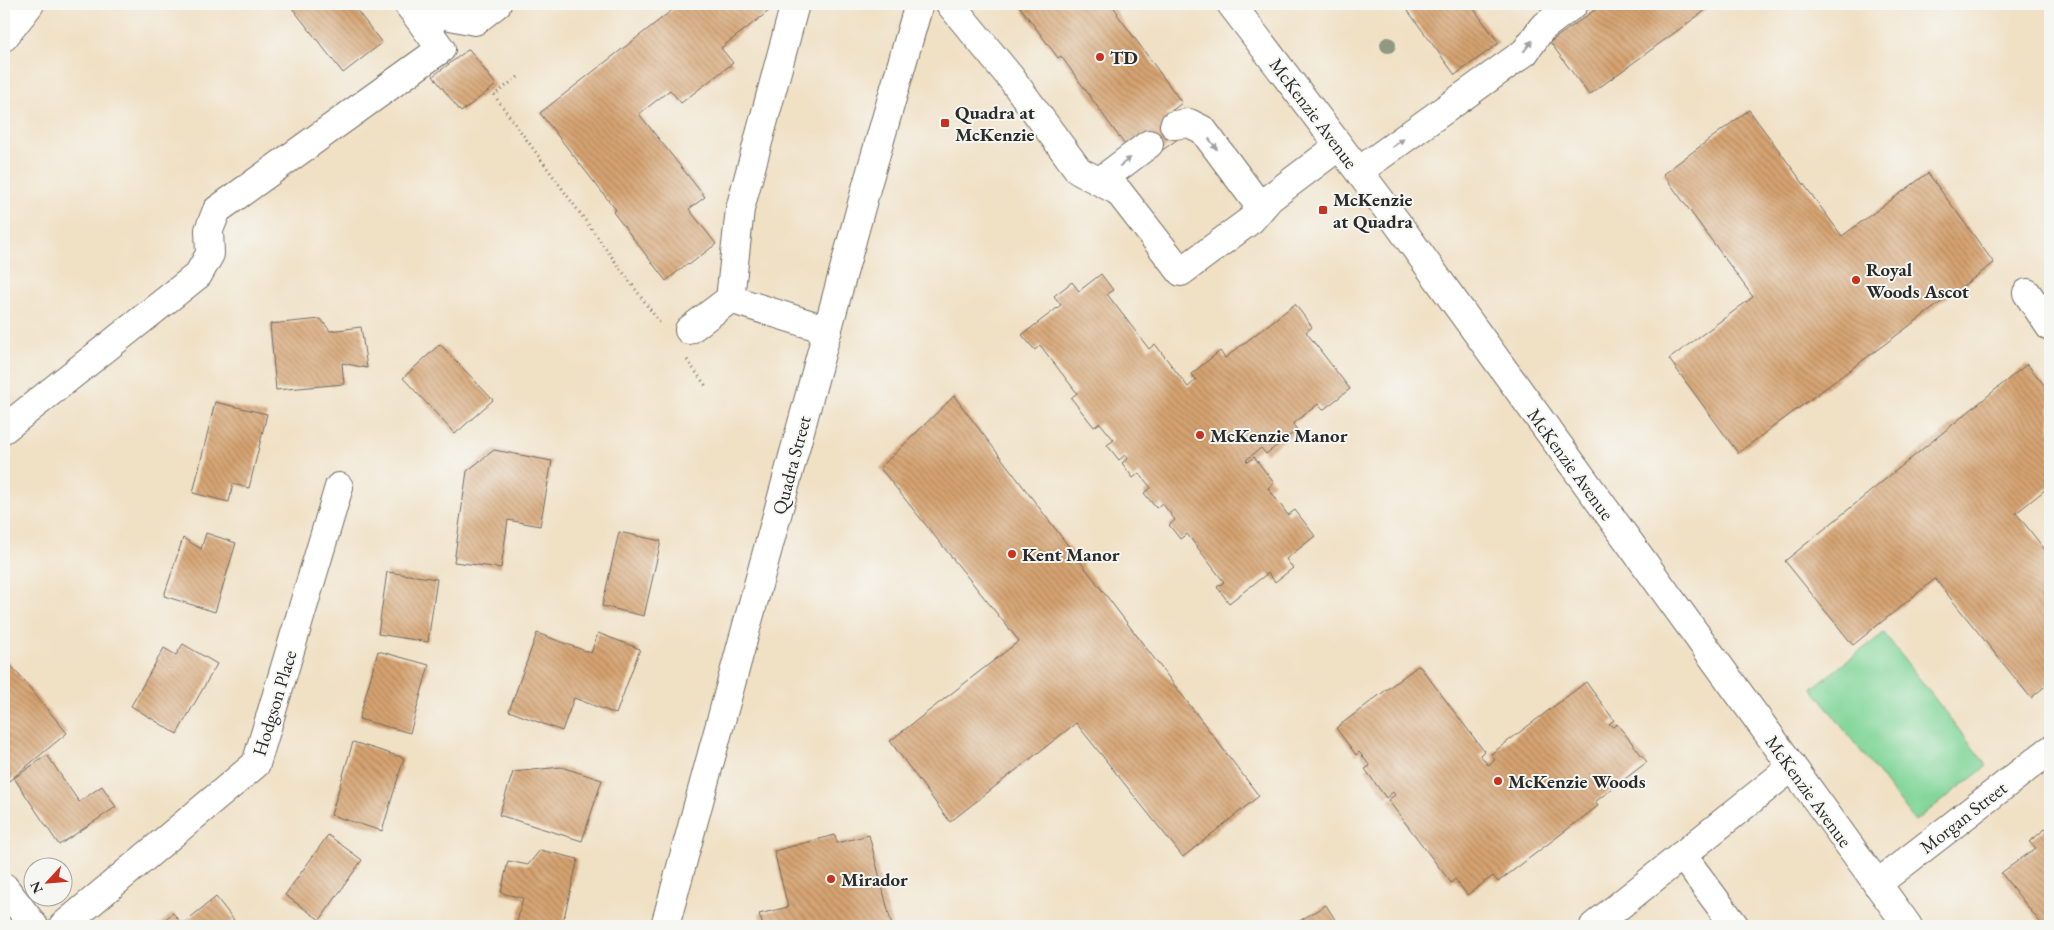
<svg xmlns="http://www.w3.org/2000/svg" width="2054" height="930" font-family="'EB Garamond',serif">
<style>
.grass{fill:#80d598;stroke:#568062}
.building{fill:url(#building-back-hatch)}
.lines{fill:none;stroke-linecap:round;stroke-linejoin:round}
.minor-casing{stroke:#706a61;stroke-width:30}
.major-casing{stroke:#706a61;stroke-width:30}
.path{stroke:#706a61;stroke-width:3;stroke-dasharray:1 4;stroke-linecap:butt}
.minor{stroke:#fff;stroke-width:28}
.major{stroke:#fff;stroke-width:28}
.tree{fill:#919882}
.oneway{fill:#a0a0a0}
.poi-dot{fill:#c8321e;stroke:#f6f6f2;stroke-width:2}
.labels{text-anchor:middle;stroke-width:4;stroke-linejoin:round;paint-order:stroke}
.poi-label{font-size:19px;font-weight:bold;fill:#2b2b2b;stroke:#f6f6f2;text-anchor:start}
.street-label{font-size:19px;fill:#2b2b2b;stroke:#f6f6f2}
</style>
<defs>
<pattern id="building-back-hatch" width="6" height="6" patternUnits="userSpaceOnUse" patternTransform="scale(1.25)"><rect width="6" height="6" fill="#d6a371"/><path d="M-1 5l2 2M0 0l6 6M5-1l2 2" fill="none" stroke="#ae855d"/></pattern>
</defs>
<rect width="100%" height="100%" fill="#f6f6f2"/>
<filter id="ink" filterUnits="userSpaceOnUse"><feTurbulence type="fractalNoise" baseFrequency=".02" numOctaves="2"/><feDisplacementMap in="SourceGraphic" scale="10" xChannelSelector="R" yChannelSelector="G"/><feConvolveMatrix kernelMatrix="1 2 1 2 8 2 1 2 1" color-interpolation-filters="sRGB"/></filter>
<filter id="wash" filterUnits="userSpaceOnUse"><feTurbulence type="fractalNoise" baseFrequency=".0096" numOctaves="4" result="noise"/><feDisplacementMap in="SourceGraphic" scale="20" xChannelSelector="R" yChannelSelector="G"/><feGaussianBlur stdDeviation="1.12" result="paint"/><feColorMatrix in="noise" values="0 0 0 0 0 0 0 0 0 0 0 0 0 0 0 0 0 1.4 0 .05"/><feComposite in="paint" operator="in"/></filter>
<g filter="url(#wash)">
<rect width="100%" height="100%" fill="#f0e0c4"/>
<path class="grass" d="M1884 633 1987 766 1915 821 1812 688Z"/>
<g id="blocks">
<g class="building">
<path d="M289 4H352L382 43 343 73Z"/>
<path d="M680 4H778L721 48 733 63 681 103 670 90 639 114 705 197 689 209 716 244 689 265 688 263 666 281 613 212 616 210 540 113Z"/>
<path d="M1018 4H1111L1118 13 1117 14 1182 103 1166 115 1182 136 1157 154 1125 145 1061 56 1058 58Z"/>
<path d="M1403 4H1470L1499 43 1455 75Z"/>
<path d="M1603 4H1714L1589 95 1550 42Z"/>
<path d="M469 49 496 85 461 112 433 76Z"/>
<path d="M1749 110 1842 236 1928 173 1994 263 1738 453 1669 359 1753 297 1663 174Z"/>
<path d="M1101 274 1113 290 1107 294 1149 349 1155 344 1188 387 1196 380 1191 374 1220 351 1225 358 1295 304 1312 327 1306 332 1350 389 1323 410 1318 404 1293 424 1297 430 1266 454 1261 448 1246 460 1248 462 1254 457 1274 483 1268 488 1288 515 1295 510 1315 536 1286 559 1293 568 1275 582 1268 573 1229 603 1217 587 1224 582 1187 534 1180 539 1169 525 1175 520 1162 503 1156 508 1144 493 1151 488 1139 473 1133 478 1122 463 1128 459 1125 455 1119 460 1107 445 1114 440 1100 423 1094 427 1071 398 1077 393 1040 345 1035 350 1022 335 1061 305 1054 296 1072 282 1079 291Z"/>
<path d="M321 319 330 331 361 327 367 368 342 363 344 384 276 390 270 324Z"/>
<path d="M440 344 493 400 455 434 403 378Z"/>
<path d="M2027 364 2050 392V486L2016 513 2050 556V682L2031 698 1935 579 1853 645 1785 561Z"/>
<path d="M954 396 1259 796 1183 857 1076 723 950 822 890 741 1019 641 880 468Z"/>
<path d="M215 402 267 414 249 488 233 484 229 502 193 493Z"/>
<path d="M494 450 552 461 540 526 508 520 501 568 454 562 467 471Z"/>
<path d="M619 532 661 541 644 616 602 606Z"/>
<path d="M206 533 236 543 215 612 164 596 183 538 201 549Z"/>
<path d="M387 572 437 579 428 642 378 634Z"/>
<path d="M537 633 591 653 598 633 640 649 616 714 574 698 562 731 509 711Z"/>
<path d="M183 644 217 664 177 734 131 706 164 648 176 655Z"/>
<path d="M378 651 429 665 410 733 359 719Z"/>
<path d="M4 657 67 733 9 781 4 775Z"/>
<path d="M1419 665 1484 751 1480 755 1488 765 1495 760 1491 754 1586 682 1614 720 1609 724 1613 727 1617 724 1647 762 1595 802 1598 806 1498 882 1493 876 1467 895 1455 879 1451 883 1388 800 1395 795 1393 792 1386 798 1365 769 1370 766 1359 752 1356 755 1336 728Z"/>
<path d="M353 742 404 758 382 831 331 815Z"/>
<path d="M47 755 79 802 102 786 116 807 59 845 14 778Z"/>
<path d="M561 767 602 780 582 841 499 815 513 772Z"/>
<path d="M2050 825V926H2043L2001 873 2036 848 2029 842Z"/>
<path d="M328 835 362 860 320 920 285 895Z"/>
<path d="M835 835 837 843 869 835 892 926H763L759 914 788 907 774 851Z"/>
<path d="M540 850 578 859 562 926H516L523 898 501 893 508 861 528 865Z"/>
<path d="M216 897 234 920 226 926H157L173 913 182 924Z"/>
<path d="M1326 905 1339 926H1291Z"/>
</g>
</g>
</g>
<g filter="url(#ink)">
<use href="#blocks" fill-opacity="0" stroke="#706a61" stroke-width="1"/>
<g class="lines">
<defs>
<g id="minor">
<path d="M408 4 411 8 475 21 497 4"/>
<path d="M950 4 1011 78 1079 171 1118 191 1181 272 1251 220 1270 198 1339 146"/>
<path d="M4 37 30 4"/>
<path d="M1174 125 1189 123 1203 130 1261 208"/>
<path d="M1359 171 1525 52 1542 28 1574 4"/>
<path d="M1100 181 1149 144"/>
<path d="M2027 293 2050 327"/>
<path d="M730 299 828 330"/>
<path d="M689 330 730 299 740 209 795 4"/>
<path d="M4 429 198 275 210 254 209 230 217 210 441 49 411 8"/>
<path d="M1682 855 1735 926"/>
<path d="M1877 884 2050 750"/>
<path d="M4 887 34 926"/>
<path d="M63 926 256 764 339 487"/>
<path d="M1594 926 1792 767"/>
</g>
<g id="major">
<path d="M1231 4 1379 198 1908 926"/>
<path d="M665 926 867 185 919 4"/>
</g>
</defs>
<use href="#minor" class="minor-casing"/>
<use href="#major" class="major-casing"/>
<g class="path">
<path d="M518 77 494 95 660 323"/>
<path d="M687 360 706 386"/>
</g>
<use href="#minor" class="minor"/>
<use href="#major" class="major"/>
</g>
<circle class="tree" cx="1388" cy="45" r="8"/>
<defs><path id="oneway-solid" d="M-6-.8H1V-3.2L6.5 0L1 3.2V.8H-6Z" transform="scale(1.25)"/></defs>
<g class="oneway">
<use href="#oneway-solid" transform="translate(1528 46) rotate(-52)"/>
<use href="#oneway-solid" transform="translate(1398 143) rotate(-35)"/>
<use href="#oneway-solid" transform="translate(1213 144) rotate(53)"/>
<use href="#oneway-solid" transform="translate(1125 162) rotate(-37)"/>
</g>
</g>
<g class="poi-dot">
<circle cx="1100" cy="57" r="5"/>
<rect x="940" y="118" width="10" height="10" rx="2.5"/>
<rect x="1318" y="205" width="10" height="10" rx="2.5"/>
<circle cx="1856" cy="280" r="5"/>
<circle cx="1200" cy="435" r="5"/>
<circle cx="1012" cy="554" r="5"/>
<circle cx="1498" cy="781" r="5"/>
<circle cx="831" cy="879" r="5"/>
</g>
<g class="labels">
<g class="poi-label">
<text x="1110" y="64">TD</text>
<text x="955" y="119">Quadra at<tspan x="955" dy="22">McKenzie</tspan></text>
<text x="1333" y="206">McKenzie<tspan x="1333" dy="22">at Quadra</tspan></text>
<text x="1866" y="276">Royal<tspan x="1866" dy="22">Woods Ascot</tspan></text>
<text x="1210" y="442">McKenzie Manor</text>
<text x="1022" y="561">Kent Manor</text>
<text x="1508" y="788">McKenzie Woods</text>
<text x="841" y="886">Mirador</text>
</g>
<g class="street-label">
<text transform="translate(1314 113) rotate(53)" y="7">McKenzie Avenue</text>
<text transform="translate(1571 464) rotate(54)" y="7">McKenzie Avenue</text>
<text transform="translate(791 465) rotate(-75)" y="7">Quadra Street</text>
<text transform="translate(274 703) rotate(-73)" y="7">Hodgson Place</text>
<text transform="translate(1809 791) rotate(54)" y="7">McKenzie Avenue</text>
<text transform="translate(1963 817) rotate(-38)" y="7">Morgan Street</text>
</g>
</g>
<rect width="2054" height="930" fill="none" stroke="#f6f6f2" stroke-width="20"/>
<g transform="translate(48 882) rotate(244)"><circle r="24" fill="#f6f6f2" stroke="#a5a5a2"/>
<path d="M0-4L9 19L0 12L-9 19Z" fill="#c8321e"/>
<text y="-8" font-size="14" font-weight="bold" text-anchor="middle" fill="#2b2b2b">N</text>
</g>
</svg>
